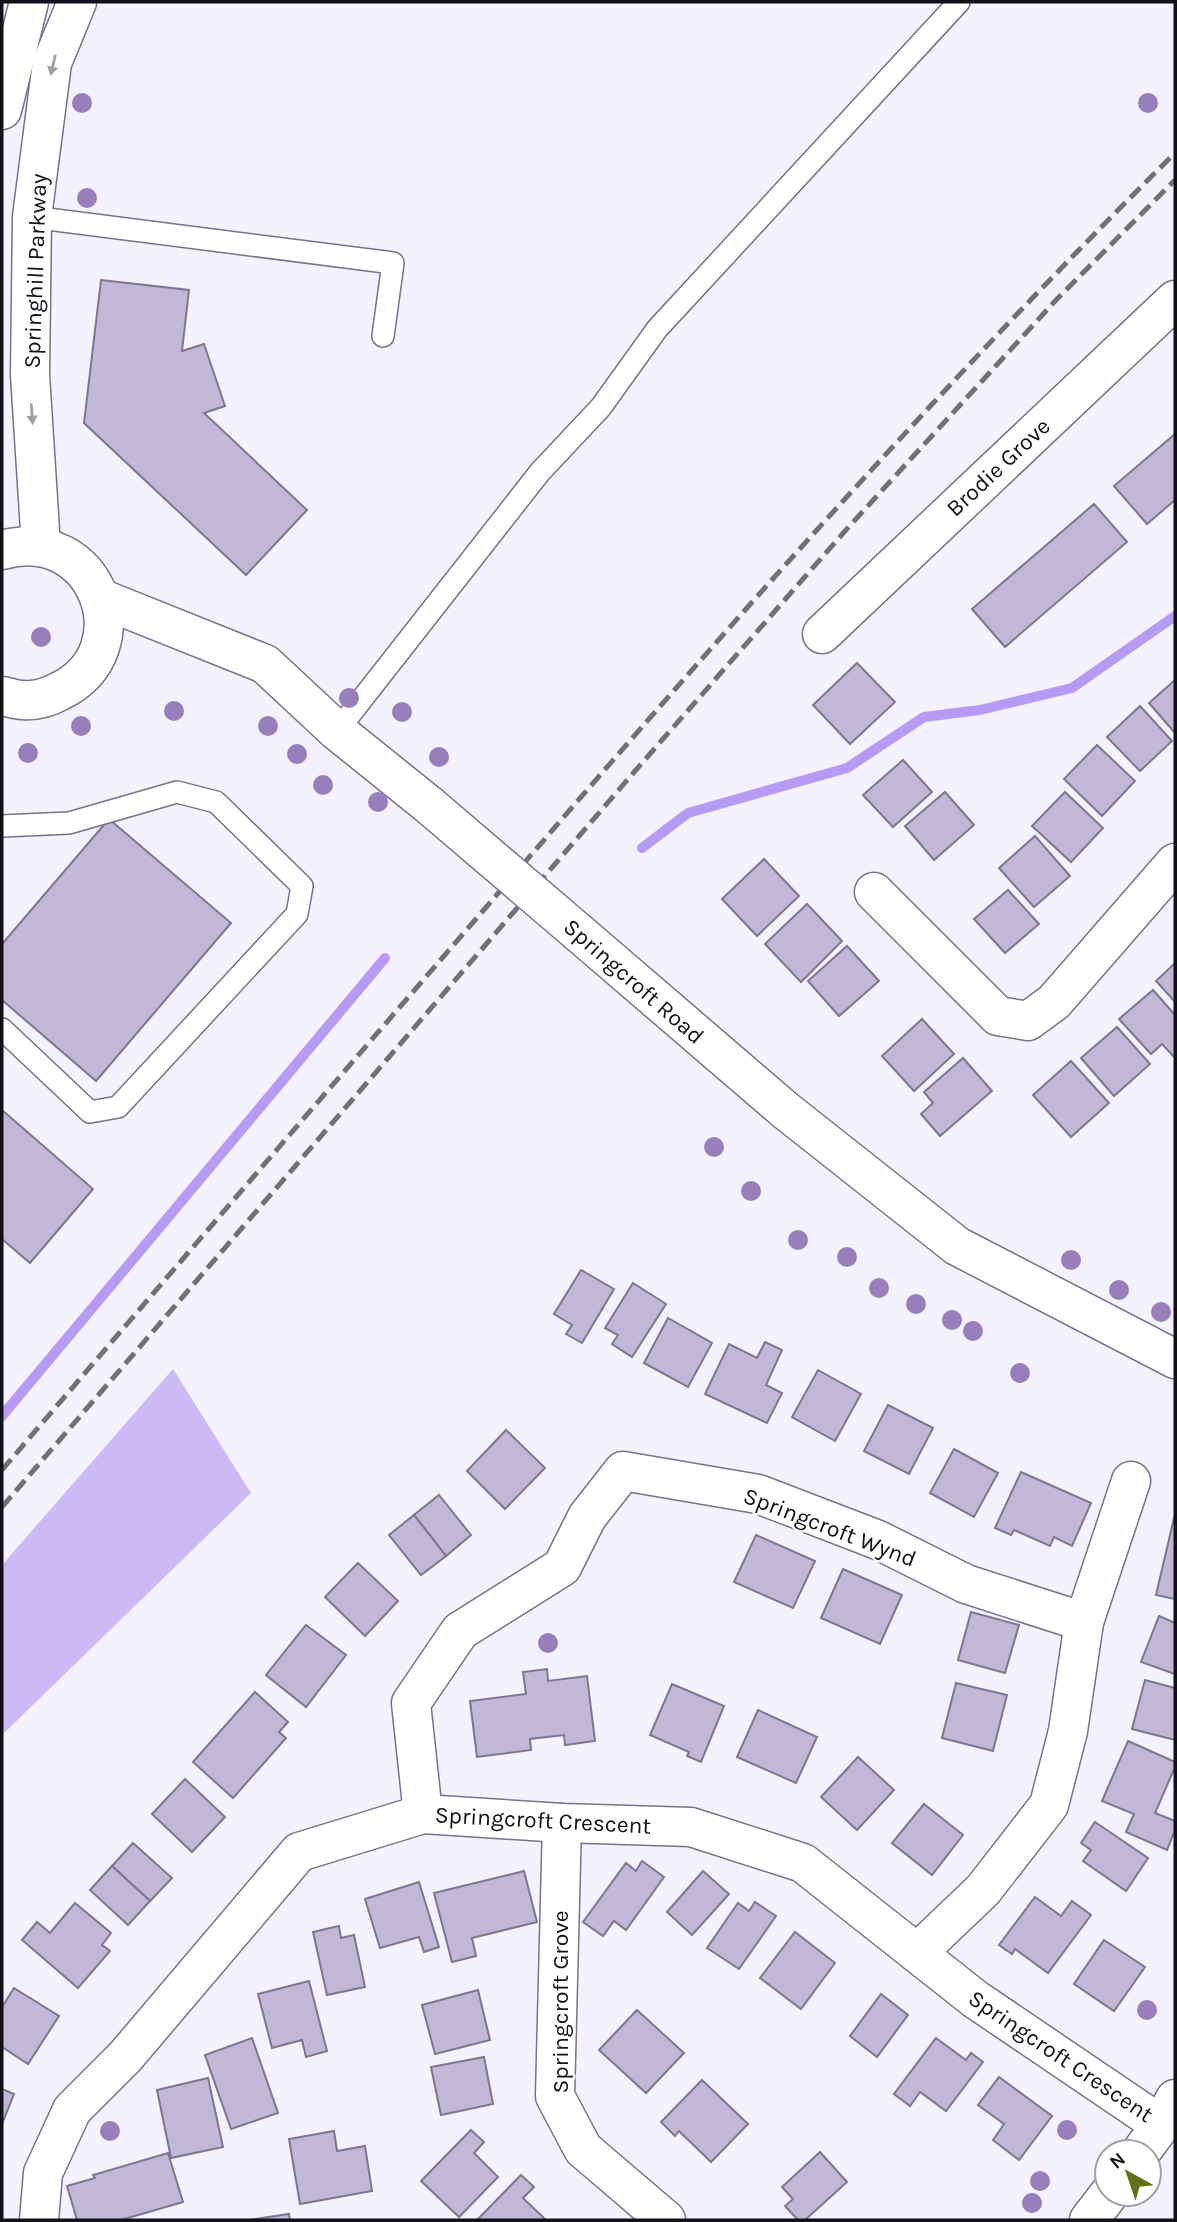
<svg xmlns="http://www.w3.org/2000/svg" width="1177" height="2222" font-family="Karla,sans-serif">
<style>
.green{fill:#ccbaf7}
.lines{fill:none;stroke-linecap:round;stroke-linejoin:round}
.stream{stroke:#b69af3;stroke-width:10}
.building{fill:#c1b8d8;stroke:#7d7591;stroke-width:2}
.lane-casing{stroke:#79718e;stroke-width:24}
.street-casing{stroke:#79718e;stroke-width:41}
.secondary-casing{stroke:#79718e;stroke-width:41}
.lane{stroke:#fff;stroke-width:21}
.street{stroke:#fff;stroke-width:38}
.secondary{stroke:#fff;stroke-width:38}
.rail{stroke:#726f7b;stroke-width:5;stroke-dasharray:14 7;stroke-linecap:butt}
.secondary-bridge-casing{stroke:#79718e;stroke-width:41;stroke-linecap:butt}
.secondary-bridge{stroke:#fff;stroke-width:38}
.tree{fill:#987ebb}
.oneway{fill:#a19fa3}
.labels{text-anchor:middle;stroke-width:5;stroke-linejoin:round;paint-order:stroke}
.street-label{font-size:23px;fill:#13101a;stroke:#fff}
</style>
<rect width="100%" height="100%" fill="#f5f2ff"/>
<path class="green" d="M173 1369 251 1493 2 1735V1565Z"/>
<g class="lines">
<g class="stream">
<path d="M642 848 688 813 847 768 924 717 980 710 1072 688 1175 616"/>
<path d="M2 1416 385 958"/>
</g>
</g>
<g class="building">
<path d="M101 280 189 290 182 351 204 344 225 406 204 413 307 510 246 575 84 423Z"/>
<path d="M1175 434V500L1147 524 1114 486Z"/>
<path d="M1094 504 1127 542 1005 647 972 609Z"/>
<path d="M857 663 895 702 850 744 813 705Z"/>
<path d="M1175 680V733L1149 703Z"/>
<path d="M1140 706 1172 741 1140 771 1107 737Z"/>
<path d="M1097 745 1135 781 1102 816 1064 779Z"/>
<path d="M903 760 932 792 893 827 863 795Z"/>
<path d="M945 792 974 825 934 860 905 826Z"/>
<path d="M1065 792 1103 828 1071 862 1032 826Z"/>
<path d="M109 819 231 923 96 1081 2 1000V944Z"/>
<path d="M1035 836 1070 876 1034 907 999 868Z"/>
<path d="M764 859 799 896 757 936 722 899Z"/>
<path d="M1008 890 1039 924 1005 953 974 919Z"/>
<path d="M807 904 842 941 801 982 765 944Z"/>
<path d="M847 946 879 981 839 1016 808 981Z"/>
<path d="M1175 963V1002L1156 981Z"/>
<path d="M1153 990 1175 1015V1058L1162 1044 1151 1054 1119 1019Z"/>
<path d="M922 1019 954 1054 914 1091 882 1056Z"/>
<path d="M1117 1027 1150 1064 1114 1096 1081 1058Z"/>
<path d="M963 1058 992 1091 940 1136 921 1114 933 1103 924 1092Z"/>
<path d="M1071 1061 1109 1103 1071 1137 1033 1095Z"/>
<path d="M2 1110 93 1189 30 1263 2 1239Z"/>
<path d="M581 1270 614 1289 582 1343 566 1334 572 1325 554 1314Z"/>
<path d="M633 1283 666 1304 632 1357 612 1344 618 1335 605 1328Z"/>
<path d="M668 1318 712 1343 688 1387 644 1363Z"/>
<path d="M765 1342 782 1350 766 1385 782 1393 767 1423 705 1394 729 1344 757 1358Z"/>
<path d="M818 1370 861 1394 835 1441 792 1417Z"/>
<path d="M888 1405 933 1428 909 1474 864 1451Z"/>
<path d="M506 1430 545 1468 505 1509 467 1471Z"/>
<path d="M954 1449 998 1473 974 1517 930 1493Z"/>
<path d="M1021 1472 1091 1503 1072 1546 1054 1537 1050 1546 1014 1530 1011 1535 995 1528Z"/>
<path d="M439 1495 471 1535 446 1556 414 1515Z"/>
<path d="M414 1515 446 1556 421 1575 389 1535Z"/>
<path d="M1174 1518 1175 1519V1599L1156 1595Z"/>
<path d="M756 1535 815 1561 793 1608 734 1582Z"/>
<path d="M358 1563 398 1601 365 1636 325 1597Z"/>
<path d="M843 1569 902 1595 880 1644 821 1618Z"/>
<path d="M971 1612 1019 1625 1005 1673 958 1660Z"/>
<path d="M1159 1616 1175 1623V1674L1141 1662Z"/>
<path d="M306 1625 346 1655 306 1707 266 1675Z"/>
<path d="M547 1669 548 1681 587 1676 595 1741 565 1745 564 1735 530 1739 531 1750 477 1757 470 1701 526 1694 523 1672Z"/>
<path d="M1145 1680 1175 1688V1740L1132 1729Z"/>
<path d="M956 1683 1007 1695 993 1751 942 1738Z"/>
<path d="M672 1684 724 1706 701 1762 687 1756 689 1752 650 1735Z"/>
<path d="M255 1692 288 1722 279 1732 286 1738 233 1798 193 1762Z"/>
<path d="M758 1710 817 1737 796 1783 737 1757Z"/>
<path d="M1128 1741 1175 1762V1767L1155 1813 1175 1821V1830L1167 1850 1126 1832 1134 1814 1102 1801Z"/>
<path d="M858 1757 894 1790 857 1830 821 1797Z"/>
<path d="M185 1779 225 1817 192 1852 152 1814Z"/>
<path d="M924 1804 963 1835 932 1875 892 1843Z"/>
<path d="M1095 1822 1148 1858 1126 1891 1083 1861 1091 1850 1081 1843Z"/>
<path d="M133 1843 172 1878 150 1901 112 1866Z"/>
<path d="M642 1861 664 1877 626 1930 614 1921 603 1936 583 1922 626 1863 636 1871Z"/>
<path d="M112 1866 150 1901 128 1925 90 1890Z"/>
<path d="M524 1871 537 1922 472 1938 476 1956 452 1962 434 1893Z"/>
<path d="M703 1871 729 1894 692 1935 667 1912Z"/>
<path d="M419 1882 439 1947 424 1952 419 1937 380 1948 365 1899Z"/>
<path d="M1035 1897 1061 1916 1072 1901 1091 1915 1048 1973 1015 1949 1012 1954 999 1945Z"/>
<path d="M755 1902 776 1916 739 1969 707 1948 738 1903 749 1911Z"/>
<path d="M75 1903 111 1933 102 1945 110 1951 78 1988 22 1940 37 1922 50 1933Z"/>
<path d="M339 1926 341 1938 354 1935 365 1987 327 1995 313 1932Z"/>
<path d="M795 1932 835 1963 801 2009 760 1978Z"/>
<path d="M1104 1940 1145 1967 1114 2011 1074 1984Z"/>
<path d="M309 1981 327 2051 306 2057 302 2040 272 2048 258 1994Z"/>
<path d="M14 1988 59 2016 28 2064 2 2047V2007Z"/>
<path d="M478 1990 490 2040 435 2054 422 2005Z"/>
<path d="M881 1994 908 2015 877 2057 850 2036Z"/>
<path d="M637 2010 684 2053 646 2093 599 2050Z"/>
<path d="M252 2038 278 2113 231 2129 205 2055Z"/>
<path d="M936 2038 966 2060 971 2053 983 2062 946 2111 920 2092 910 2106 894 2094Z"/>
<path d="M484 2057 493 2104 441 2115 431 2067Z"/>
<path d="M999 2077 1052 2116 1019 2160 993 2140 1004 2124 978 2105Z"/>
<path d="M208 2078 223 2147 171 2158 157 2090Z"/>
<path d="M702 2080 748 2124 711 2162 679 2131 675 2136 661 2122Z"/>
<path d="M2 2089 14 2094 2 2124Z"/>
<path d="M471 2130 484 2142 474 2153 498 2177 459 2217 421 2181Z"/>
<path d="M334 2131 337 2151 365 2146 372 2191 300 2204 289 2139Z"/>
<path d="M820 2152 847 2182 805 2220H798L785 2206 793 2199 782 2187Z"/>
<path d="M168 2153 183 2202 121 2220H77L67 2186 95 2178 93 2175Z"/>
<path d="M521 2175 534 2187 523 2198 546 2220H477Z"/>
<path d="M289 2214 290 2220H249Z"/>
</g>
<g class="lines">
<defs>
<g id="lane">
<path d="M32 217 393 263 383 336"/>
<path d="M337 731 540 472 601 407 657 329 959 2"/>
<path d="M2 826 69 823 177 792 216 802 302 886 297 914 118 1107 90 1112 2 1029"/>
</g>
<g id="street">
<path d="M822 634 1175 300"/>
<path d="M874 892 998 1016 1028 1021 1054 1002 1175 863"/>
<path d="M423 1814 411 1703 460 1631 562 1567 587 1517 623 1471 758 1494 878 1540 966 1584 1084 1622"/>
<path d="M562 1823 555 2096 583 2149 666 2220"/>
<path d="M917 1953 983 1890 1049 1805 1068 1731 1084 1622 1131 1481"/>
<path d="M39 2220 43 2173 72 2110 125 2057 299 1852 423 1814 562 1823 691 1827 803 1863 975 1999 1161 2125"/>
</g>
<g id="secondary">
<path d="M2 110 29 2"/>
<path d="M41 546 30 375 32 217 52 63 77 2"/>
<path d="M2 550C97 523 144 650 60 691 49 697 36 701 23 700 16 700 9 697 2 696"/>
<path d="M100 598 265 664 337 731 429 805"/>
<path d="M579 933 785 1110 957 1246 1175 1359"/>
<path d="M1141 2152 1161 2125 1175 2099"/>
<path d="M1089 2220 1109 2194"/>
</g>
</defs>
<use href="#lane" class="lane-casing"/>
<use href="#street" class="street-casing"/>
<use href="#secondary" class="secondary-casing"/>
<use href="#lane" class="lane"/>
<use href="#street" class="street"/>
<use href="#secondary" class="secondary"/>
<g class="rail">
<path d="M2 1470C161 1284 321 1098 482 912 705 652 932 394 1175 153"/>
<path d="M2 1507 635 771 845 531 1056 300 1175 180"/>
</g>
<defs>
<path id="secondary-bridge" d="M429 805 579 933"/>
</defs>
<use href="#secondary-bridge" class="secondary-bridge-casing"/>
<use href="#secondary-bridge" class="secondary-bridge"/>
</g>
<g class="tree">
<circle cx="82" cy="103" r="10"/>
<circle cx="1148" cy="103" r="10"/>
<circle cx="87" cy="198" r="10"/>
<circle cx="41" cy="637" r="10"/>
<circle cx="349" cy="698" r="10"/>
<circle cx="174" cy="711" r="10"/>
<circle cx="402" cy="712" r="10"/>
<circle cx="81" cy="726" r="10"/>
<circle cx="268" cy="726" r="10"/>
<circle cx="28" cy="753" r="10"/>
<circle cx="297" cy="754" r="10"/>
<circle cx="439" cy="757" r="10"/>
<circle cx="323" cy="785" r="10"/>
<circle cx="378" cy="802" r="10"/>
<circle cx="714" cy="1147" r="10"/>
<circle cx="751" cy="1191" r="10"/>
<circle cx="798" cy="1240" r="10"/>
<circle cx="847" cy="1257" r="10"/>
<circle cx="1071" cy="1260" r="10"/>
<circle cx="879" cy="1288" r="10"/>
<circle cx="1119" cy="1290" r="10"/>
<circle cx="916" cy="1304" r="10"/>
<circle cx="1161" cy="1312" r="10"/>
<circle cx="952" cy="1320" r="10"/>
<circle cx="973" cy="1331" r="10"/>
<circle cx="1020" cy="1373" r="10"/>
<circle cx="548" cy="1643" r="10"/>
<circle cx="1147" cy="2010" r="10"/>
<circle cx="1067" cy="2130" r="10"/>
<circle cx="110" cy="2131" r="10"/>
<circle cx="1040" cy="2181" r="10"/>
<circle cx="1032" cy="2203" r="10"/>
</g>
<defs><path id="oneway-solid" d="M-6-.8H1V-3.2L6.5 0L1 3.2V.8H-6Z" transform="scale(1.75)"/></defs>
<g class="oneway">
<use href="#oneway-solid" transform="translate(53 65) rotate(103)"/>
<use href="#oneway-solid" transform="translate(32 414) rotate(86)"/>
</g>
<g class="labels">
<g class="street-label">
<text transform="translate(35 271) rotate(-88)" y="8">Springhill Parkway</text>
<text transform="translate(998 467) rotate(-43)" y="8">Brodie Grove</text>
<text transform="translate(634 981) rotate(41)" y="8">Springcroft Road</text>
<text transform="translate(830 1527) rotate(21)" y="8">Springcroft Wynd</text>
<text transform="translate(543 1820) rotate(3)" y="8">Springcroft Crescent</text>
<text transform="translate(560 2002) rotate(-90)" y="8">Springcroft Grove</text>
<text transform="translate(1061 2056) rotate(34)" y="8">Springcroft Crescent</text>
</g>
</g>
<rect width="1177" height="2222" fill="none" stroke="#13101a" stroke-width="7"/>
<g transform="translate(1128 2173) rotate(320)"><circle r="33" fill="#ffffff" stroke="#a19fa3" stroke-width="2"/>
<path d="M0-5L12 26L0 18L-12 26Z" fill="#64711b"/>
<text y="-10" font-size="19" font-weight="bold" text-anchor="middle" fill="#13101a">N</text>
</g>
</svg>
